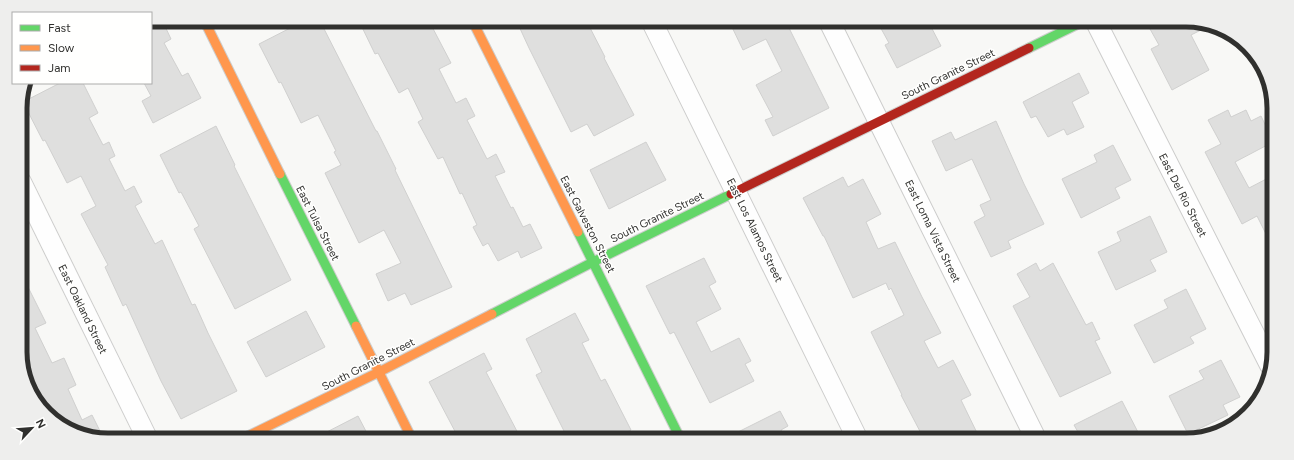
<svg xmlns="http://www.w3.org/2000/svg" width="1294" height="460" font-family="Figtree,sans-serif">
<style>
.building{fill:#dfdfde;stroke:#d0d0cf}
.lines{fill:none;stroke-linecap:round;stroke-linejoin:round}
.street-casing{stroke:#cdcdcc;stroke-width:22}
.fast-casing{stroke:#cdcdcc;stroke-width:11}
.slow-casing{stroke:#cdcdcc;stroke-width:11}
.jam-casing{stroke:#cdcdcc;stroke-width:11}
.street{stroke:#fefefe;stroke-width:20}
.fast{stroke:#63d668;stroke-width:9}
.slow{stroke:#ff974d;stroke-width:9}
.jam{stroke:#b3261e;stroke-width:9}
.labels{text-anchor:middle;stroke-width:3;stroke-linejoin:round;paint-order:stroke}
.street-label{font-size:11px;fill:#30302e;stroke:#fffffe}
.rim{fill:none;stroke:#30302e;stroke-width:5}
</style>
<rect width="100%" height="100%" fill="#f8f8f6"/>
<g class="building">
<path d="M151 20H162L171 39 164 43 182 76 188 73 201 98 153 123 142 101 151 96 144 83H151Z"/>
<path d="M304 21H320L376 131H377L396 169 395 170 452 287 411 305 405 293 388 301 376 274 401 263 384 230 359 243 325 173 341 165 334 152 336 151 318 115 301 123 281 82 279 83 259 44Z"/>
<path d="M359 21H429L451 63 439 69 456 103 466 98 475 116 467 120 487 159 496 154 505 172 495 176 511 208 513 207 523 227 530 224 542 248 521 258 518 251 498 261 488 243 483 246 473 227 477 225 462 193 460 194 443 157 438 159 418 122 423 119 408 88 399 93 378 53 375 54Z"/>
<path d="M517 22H587L605 57 604 58 634 115 594 136 587 124 571 132 529 48Z"/>
<path d="M730 23H800L789 28 829 108 773 136 765 120 773 117 756 85 782 71 766 39 743 50Z"/>
<path d="M878 23H929L941 46 897 68 885 45 889 43Z"/>
<path d="M1160 24 1211 25 1191 35 1209 70 1172 90 1151 49 1159 45 1150 29Z"/>
<path d="M1079 73 1089 93 1072 102 1084 127 1067 135 1064 129 1048 137 1036 116 1031 118 1023 102Z"/>
<path d="M60 83H83L98 113 89 118 103 145 109 142 115 156 109 159 125 191 134 186 142 202 135 206 155 244 162 240 192 305 195 304 208 333 237 391 181 419 161 381 126 304 123 306 105 267 108 265 81 214 96 206 81 176 67 183 45 140 43 141 23 102Z"/>
<path d="M1228 110 1231 117 1246 110 1251 121 1261 116 1273 141V142L1235 162 1249 188 1272 176 1271 244 1257 216 1242 224 1205 152 1221 144 1208 120Z"/>
<path d="M996 121 1024 184 1044 224 1008 241 1011 248 991 257 974 222 985 216 980 205 991 200 972 159 946 171 932 141 951 132 955 140Z"/>
<path d="M216 126 235 165 234 166 291 280 235 309 194 229 199 226 181 192 179 193 160 155Z"/>
<path d="M646 142 666 180 609 209 590 170Z"/>
<path d="M1113 145 1131 180 1115 188 1120 198 1081 218 1062 179 1097 162 1094 155Z"/>
<path d="M843 177 848 187 863 179 881 214 866 222 878 249 895 242 922 297 941 333 924 341 938 368 953 360 971 395 961 400 980 439H924L901 395H902L871 332 904 315 891 288 889 290 886 283 853 298 824 236H823L803 198Z"/>
<path d="M1150 216 1167 252 1150 260 1156 271 1116 290 1098 252 1121 241 1117 232Z"/>
<path d="M704 258 716 282 709 286 721 309 696 322 711 352 739 338 751 361 745 364 754 381 710 403 674 332 670 334 646 286Z"/>
<path d="M1036 263 1040 271 1053 263 1086 325 1092 322 1100 339 1095 341 1111 373 1060 397 1013 306 1030 297 1017 274Z"/>
<path d="M21 273 46 323 35 328 52 363 64 358 76 385 68 389 82 420 92 415 102 435H80L42 410 22 369Z"/>
<path d="M1186 289 1206 329 1190 337 1194 343 1154 363 1134 325 1168 308 1164 300Z"/>
<path d="M306 311 325 347 266 377 247 342Z"/>
<path d="M575 313 589 340 582 343 601 381 605 379 631 430 615 438 567 437 536 375 542 372 526 339Z"/>
<path d="M484 353 492 369 486 372 520 437H458L429 382Z"/>
<path d="M1221 360 1240 397 1223 405 1228 415 1188 434 1169 396 1204 379 1199 371Z"/>
<path d="M1122 401 1142 440 1082 439 1074 425Z"/>
<path d="M780 411 788 426 781 430 785 438H726Z"/>
<path d="M358 416 369 437 319 436Z"/>
</g>
<g class="lines">
<defs>
<g id="street">
<path d="M652 22 857 438"/>
<path d="M830 23 1036 439"/>
<path d="M1097 24 1270 365"/>
<path d="M21 182 146 436"/>
</g>
<g id="fast">
<path d="M1029 48 1078 24"/>
<path d="M280 174 356 326"/>
<path d="M578 232 680 438"/>
<path d="M492 314 593 262 731 194"/>
</g>
<g id="slow">
<path d="M204 20 280 174"/>
<path d="M473 22 578 232"/>
<path d="M356 326 411 437"/>
<path d="M248 436 379 372 492 314"/>
</g>
<path id="jam" d="M731 194 1029 48"/>
</defs>
<use href="#street" class="street-casing"/>
<use href="#fast" class="fast-casing"/>
<use href="#slow" class="slow-casing"/>
<use href="#jam" class="jam-casing"/>
<use href="#street" class="street"/>
<use href="#fast" class="fast"/>
<use href="#slow" class="slow"/>
<use href="#jam" class="jam"/>
</g>
<g class="labels">
<g class="street-label">
<text transform="translate(948 74) rotate(-26)" y="4">South Granite Street</text>
<text transform="translate(1183 195) rotate(63)" y="4">East Del Rio Street</text>
<text transform="translate(657 217) rotate(-26)" y="4">South Granite Street</text>
<text transform="translate(318 223) rotate(63)" y="4">East Tulsa Street</text>
<text transform="translate(588 224) rotate(63)" y="4">East Galveston Street</text>
<text transform="translate(755 230) rotate(64)" y="4">East Los Alamos Street</text>
<text transform="translate(933 231) rotate(64)" y="4">East Loma Vista Street</text>
<text transform="translate(83 309) rotate(64)" y="4">East Oakland Street</text>
<text transform="translate(368 364) rotate(-27)" y="4">South Granite Street</text>
</g>
</g>
<path d="M0 0H1294V460H0ZM108 27H1186A81 81 0 0 1 1267 108V352A81 81 0 0 1 1186 433H108A81 81 0 0 1 27 352V108A81 81 0 0 1 108 27Z" fill="#eeeeed" fill-rule="evenodd"/>
<path class="rim" d="M108 27H1186A81 81 0 0 1 1267 108V352A81 81 0 0 1 1186 433H108A81 81 0 0 1 27 352V108A81 81 0 0 1 108 27Z"/>
<rect x="12" y="12" width="140" height="72" fill="#fffffe" stroke="#acacab"/>
<rect x="20" y="25" width="20" height="6" fill="#63d668" stroke="#acacab"/>
<text x="48" y="32" font-size="12" fill="#30302e">Fast</text>
<rect x="20" y="45" width="20" height="6" fill="#ff974d" stroke="#acacab"/>
<text x="48" y="52" font-size="12" fill="#30302e">Slow</text>
<rect x="20" y="65" width="20" height="6" fill="#b3261e" stroke="#acacab"/>
<text x="48" y="72" font-size="12" fill="#30302e">Jam</text>
<g transform="translate(32 428) rotate(64)" stroke="#fffffe" stroke-width="3" paint-order="stroke">
<path d="M0-3L7 15L0 10L-7 15Z" fill="#30302e"/>
<text y="-6" font-size="11" font-weight="bold" text-anchor="middle" fill="#30302e">N</text>
</g>
</svg>
